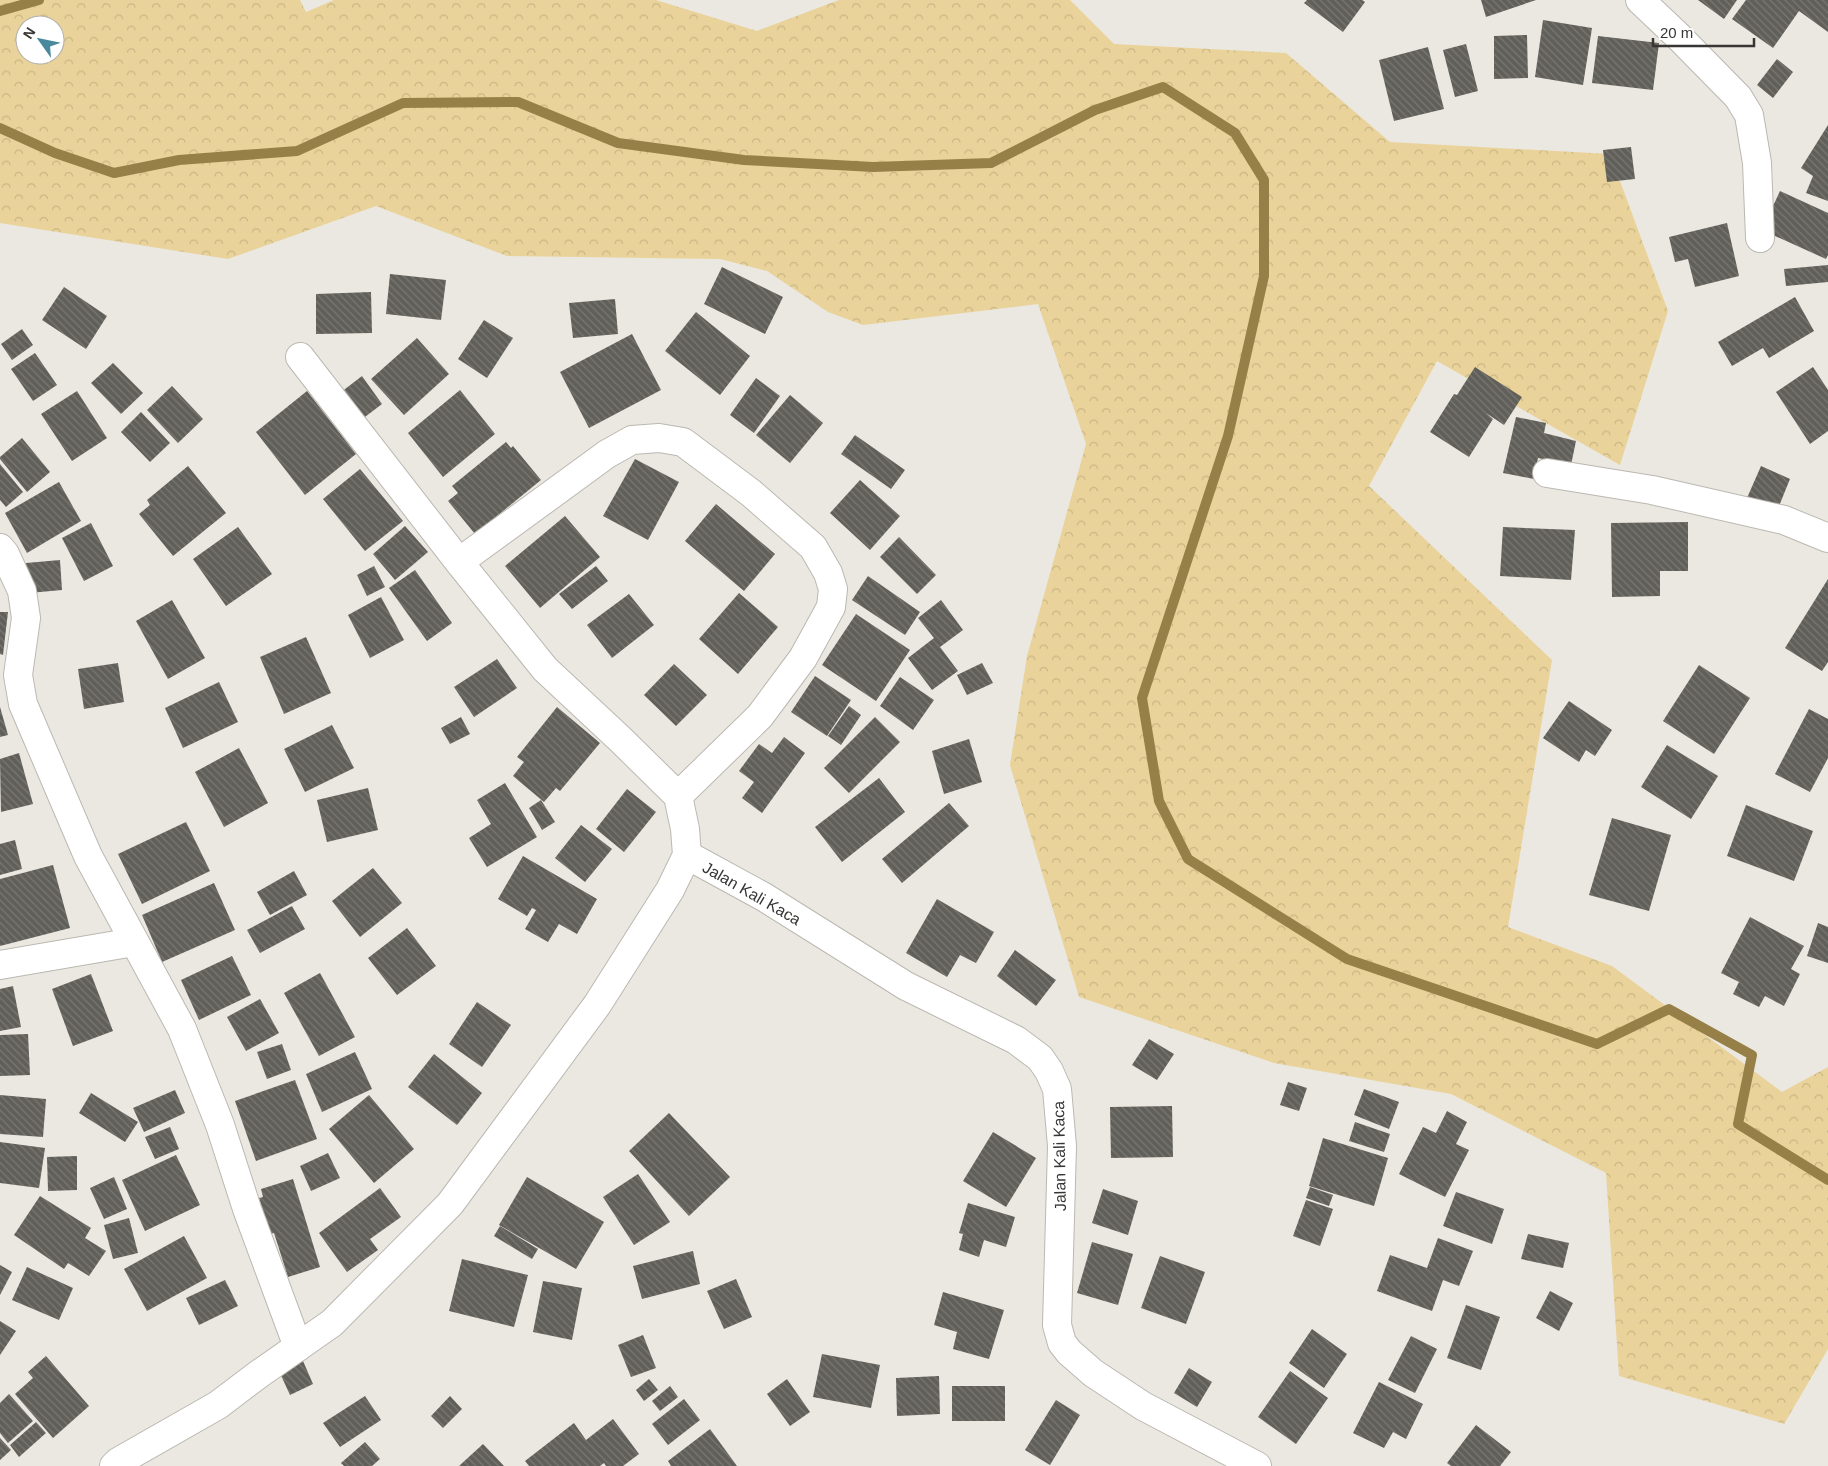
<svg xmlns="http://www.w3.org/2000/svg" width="1828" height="1466" font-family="Helvetica,sans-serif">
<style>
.forest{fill:url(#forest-crowns);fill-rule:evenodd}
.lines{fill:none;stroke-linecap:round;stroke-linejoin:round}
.stream{stroke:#968048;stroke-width:10}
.building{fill:url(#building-back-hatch)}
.minor-casing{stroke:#bbb8b1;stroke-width:30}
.minor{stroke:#fff;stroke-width:28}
.labels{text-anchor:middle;stroke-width:5;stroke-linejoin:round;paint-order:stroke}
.street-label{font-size:16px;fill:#383634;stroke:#fff}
</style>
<defs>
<pattern id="forest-crowns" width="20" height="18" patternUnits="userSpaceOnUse" patternTransform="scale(1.25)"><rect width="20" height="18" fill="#ead39a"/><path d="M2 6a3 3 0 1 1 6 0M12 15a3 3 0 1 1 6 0" fill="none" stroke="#c9b685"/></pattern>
<pattern id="building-back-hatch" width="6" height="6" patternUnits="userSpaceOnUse" patternTransform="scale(1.25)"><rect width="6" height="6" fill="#615f59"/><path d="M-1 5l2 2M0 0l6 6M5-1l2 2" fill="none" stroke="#7a7873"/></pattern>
</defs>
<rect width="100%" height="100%" fill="#ebe8e1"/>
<path class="forest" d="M0 0H300L306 12 334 0H656L757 31 839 0H1070L1114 44 1286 53 1390 142 1610 154 1668 311 1620 465 1437 361 1369 486 1552 660 1508 927 1612 966 1782 1092 1828 1067V1349L1784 1424 1619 1376 1606 1173 1451 1094 1274 1063 1079 997 1010 765 1027 656 1086 444 1038 304 863 325 828 312 767 271 720 259 507 256 376 206 228 259 0 223ZM25 25H55V55H25Z"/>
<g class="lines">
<g class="stream">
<path d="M0 11 39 0"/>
<path d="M0 128 55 153 114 173 179 160 297 151 403 103 518 102 618 143 744 160 873 167 991 163 1095 110 1163 87 1235 133 1264 180V276L1228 436 1142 698 1159 801 1188 859 1347 959 1597 1044 1669 1009 1752 1055 1738 1124 1828 1180"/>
</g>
</g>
<g class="building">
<path d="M1307 0H1362L1365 2 1343 32 1304 3Z"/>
<path d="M1481 0H1536L1486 17Z"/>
<path d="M1698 0H1737L1724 19Z"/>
<path d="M1746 0H1828V32L1799 11 1773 48 1732 19Z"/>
<path d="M1543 20 1592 28 1583 85 1535 77Z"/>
<path d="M1527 35 1528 78 1494 79V36Z"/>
<path d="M1598 36 1659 43 1653 90 1592 83Z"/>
<path d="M1466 44 1478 91 1455 97 1443 50Z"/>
<path d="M1428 47 1444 109 1394 121 1379 60Z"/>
<path d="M1777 59 1793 72 1773 98 1757 85Z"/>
<path d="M1828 125V201L1806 193 1813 176 1801 168Z"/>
<path d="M1631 147 1635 179 1607 182 1603 150Z"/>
<path d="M1780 191 1828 213V255L1826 259 1762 230Z"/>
<path d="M1727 223 1739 276 1695 287 1688 259 1675 262 1669 237Z"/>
<path d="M1828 265V282L1786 286 1784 269Z"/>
<path d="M722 267 783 297 765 334 704 304Z"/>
<path d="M390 274 446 280 441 320 386 314Z"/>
<path d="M64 287 107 316 86 349 42 320Z"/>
<path d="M371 292 372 333 316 334V294Z"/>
<path d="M1795 297 1814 331 1769 358 1763 348 1732 366 1718 342Z"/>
<path d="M615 299 618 334 573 338 569 303Z"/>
<path d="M696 312 750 356 720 395 665 351Z"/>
<path d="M484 320 513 338 487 378 458 359Z"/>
<path d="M22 329 33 345 12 360 1 344Z"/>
<path d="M632 334 661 390 589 428 560 372Z"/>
<path d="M417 338 449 374 404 415 371 379Z"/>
<path d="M35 353 57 385 33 401 11 369Z"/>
<path d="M113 363 143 393 121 414 91 383Z"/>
<path d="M1475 367 1522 397 1504 425 1486 413 1493 419 1469 457 1430 432 1454 394 1457 395Z"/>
<path d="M1813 367 1828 390V431L1810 444 1776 392Z"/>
<path d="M362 376 382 404 357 423 336 396Z"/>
<path d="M756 378 780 396 754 433 730 415Z"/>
<path d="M172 386 203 419 178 443 147 410Z"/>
<path d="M460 390 495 434 443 477 408 433Z"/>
<path d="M77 391 107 438 72 461 41 414Z"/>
<path d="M307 391 356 454 305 495 256 432Z"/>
<path d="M790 395 823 423 790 463 756 435Z"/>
<path d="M141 412 170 443 150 462 121 432Z"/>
<path d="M1516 417 1546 423 1544 433 1576 441 1571 465 1538 458 1534 479 1503 473Z"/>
<path d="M855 435 905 470 891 489 841 454Z"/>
<path d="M22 438 50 472 27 492 0 459V457Z"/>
<path d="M506 442 511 448 513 446 541 480 475 534 448 501 458 493 452 486Z"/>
<path d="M635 459 679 482 648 540 603 516Z"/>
<path d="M0 464 23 492 6 507 0 500Z"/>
<path d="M188 466 226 513 173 556 139 514 150 505 147 500Z"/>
<path d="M1761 466 1790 479 1777 511 1747 498Z"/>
<path d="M360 469 403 521 365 551 323 499Z"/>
<path d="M860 480 900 516 870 550 830 513Z"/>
<path d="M59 482 81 521 27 553 5 513Z"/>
<path d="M716 504 775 554 744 591 685 541Z"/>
<path d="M565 516 600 557 540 608 505 566Z"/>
<path d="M1688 522V571H1660V596L1612 597 1611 523Z"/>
<path d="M91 523 113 566 84 581 62 538Z"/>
<path d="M405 526 428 552 395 580 373 554Z"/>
<path d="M238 527 272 574 226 606 193 559Z"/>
<path d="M1503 527 1575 530 1571 580 1500 576Z"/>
<path d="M899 537 936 575 917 594 880 557Z"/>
<path d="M60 560 62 590 29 593 26 563Z"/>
<path d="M374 566 385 587 367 596 357 575Z"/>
<path d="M596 566 608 581 572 609 559 594Z"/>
<path d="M415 570 452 623 427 641 389 588Z"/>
<path d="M868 576 920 612 905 635 852 600Z"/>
<path d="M1828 579V662L1822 671 1785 648Z"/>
<path d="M739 593 778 627 738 674 699 639Z"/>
<path d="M629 594 654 625 612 658 587 625Z"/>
<path d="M381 597 404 640 370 658 348 615Z"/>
<path d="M172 600 205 658 168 679 136 621Z"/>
<path d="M941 600 963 630 940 647 958 671 932 690 908 658 934 638 918 618Z"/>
<path d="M0 612H8L3 655 0 654Z"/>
<path d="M856 614 910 650 876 701 822 665Z"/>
<path d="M306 637 331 693 284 714 260 657Z"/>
<path d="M497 659 517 688 474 717 454 687Z"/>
<path d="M118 663 124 702 84 709 78 669Z"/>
<path d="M982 663 993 683 967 695 957 675Z"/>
<path d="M674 664 707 695 676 726 644 695Z"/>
<path d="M1699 665 1750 698 1714 754 1663 721Z"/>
<path d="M815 676 851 700 827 736 791 712Z"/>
<path d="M900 677 934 700 913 730 880 706Z"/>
<path d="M219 682 238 722 183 748 165 708Z"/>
<path d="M1569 701 1612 730 1595 756 1586 750 1579 762 1543 738Z"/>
<path d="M849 706 861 715 841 745 828 736Z"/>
<path d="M0 707 8 735 0 737Z"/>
<path d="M557 707 600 743 560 791 556 788 544 802 513 776 524 762 517 757Z"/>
<path d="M1809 709 1828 719V758L1810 792 1775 774Z"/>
<path d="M461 717 470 734 450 744 441 728Z"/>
<path d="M875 717 900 742 849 793 824 768Z"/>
<path d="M332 725 354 768 305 792 284 749Z"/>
<path d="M784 737 805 753 762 813 742 798 754 782 739 771 759 744 772 753Z"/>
<path d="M969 739 982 782 944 794 932 751Z"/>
<path d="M1667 745 1718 776 1691 819 1641 787Z"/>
<path d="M239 748 268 803 224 827 195 772Z"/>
<path d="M19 753 33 804 1 812 0 759Z"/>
<path d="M879 778 905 812 842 862 815 827Z"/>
<path d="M505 783 537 837 487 867 469 838 491 824 477 800Z"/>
<path d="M368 788 378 830 327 842 317 800Z"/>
<path d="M627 789 656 812 624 852 596 829Z"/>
<path d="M541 800 555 822 542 830 529 808Z"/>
<path d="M949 803 969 826 902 883 882 859Z"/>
<path d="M1746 805 1813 831 1794 881 1727 856Z"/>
<path d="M1612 818 1671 835 1649 911 1589 895Z"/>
<path d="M186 822 210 871 142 904 118 854Z"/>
<path d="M581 825 612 849 585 882 555 858Z"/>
<path d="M15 840 22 869 0 875V844Z"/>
<path d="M523 856 597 899 577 934 559 924 548 942 525 929 536 910 532 908 527 916 498 899Z"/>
<path d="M53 865 70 928 0 946V879Z"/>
<path d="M373 868 402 903 360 937 332 901Z"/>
<path d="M294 871 307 895 270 915 257 892Z"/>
<path d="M214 883 235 930 162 962 142 915Z"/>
<path d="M937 899 994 932 976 963 960 955 947 977 906 953Z"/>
<path d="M292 906 305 929 260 953 247 930Z"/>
<path d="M1750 917 1804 946 1791 969 1800 974 1784 1006 1765 996 1759 1007 1733 994 1739 982 1721 973Z"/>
<path d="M1818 923 1828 927V963L1807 956Z"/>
<path d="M407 928 436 966 397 995 368 958Z"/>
<path d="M1015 950 1056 980 1036 1006 997 976Z"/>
<path d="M232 956 251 995 199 1020 181 980Z"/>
<path d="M320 973 355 1037 319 1056 284 993Z"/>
<path d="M91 974 113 1031 73 1046 52 989Z"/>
<path d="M13 986 21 1027 0 1031V989Z"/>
<path d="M260 999 279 1033 246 1051 227 1017Z"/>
<path d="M477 1002 511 1025 482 1067 449 1044Z"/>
<path d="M28 1034 30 1075 0 1076V1035Z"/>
<path d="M1149 1039 1174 1054 1157 1080 1132 1065Z"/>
<path d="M282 1044 291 1070 267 1079 257 1052Z"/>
<path d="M355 1052 372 1089 322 1112 306 1074Z"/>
<path d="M434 1054 482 1093 457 1125 408 1087Z"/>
<path d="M295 1080 317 1139 256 1161 235 1101Z"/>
<path d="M1288 1082 1307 1088 1299 1111 1280 1105Z"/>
<path d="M1364 1089 1399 1102 1389 1129 1354 1115Z"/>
<path d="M175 1090 185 1113 144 1132 133 1108Z"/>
<path d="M91 1093 138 1122 125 1142 79 1113Z"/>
<path d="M0 1095 46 1099 43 1137 0 1134Z"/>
<path d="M369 1095 414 1149 374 1183 329 1129Z"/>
<path d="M1172 1106 1173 1157 1111 1158 1110 1107Z"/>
<path d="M1447 1111 1467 1122 1456 1144 1469 1150 1445 1197 1399 1174 1423 1127 1436 1133Z"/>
<path d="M669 1113 730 1177 689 1216 629 1151Z"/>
<path d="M1355 1122 1390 1134 1384 1152 1349 1141Z"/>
<path d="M170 1127 179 1149 155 1159 145 1137Z"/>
<path d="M993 1132 1036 1158 1006 1207 963 1181Z"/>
<path d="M1323 1138 1388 1158 1374 1206 1309 1186Z"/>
<path d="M0 1142 45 1148 39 1188 0 1183Z"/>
<path d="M328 1153 340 1178 311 1191 300 1166Z"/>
<path d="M176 1155 200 1205 145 1231 122 1180Z"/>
<path d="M77 1156V1190L48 1191 47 1157Z"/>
<path d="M638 1174 670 1222 634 1245 603 1197Z"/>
<path d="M114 1177 127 1209 104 1219 90 1188Z"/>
<path d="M527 1177 604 1222 576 1269 499 1225Z"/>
<path d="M293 1179 320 1267 288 1277 274 1233 270 1234 259 1198 263 1197 261 1189Z"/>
<path d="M1310 1187 1333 1195 1329 1206 1306 1198Z"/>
<path d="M380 1188 401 1217 370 1239 378 1250 347 1272 319 1233Z"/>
<path d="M1103 1189 1138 1201 1128 1235 1092 1223Z"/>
<path d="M1456 1192 1504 1209 1492 1244 1443 1226Z"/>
<path d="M40 1196 91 1228 85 1238 106 1251 89 1276 68 1263 64 1269 14 1235Z"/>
<path d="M1306 1200 1333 1209 1320 1246 1293 1236Z"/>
<path d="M968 1203 1015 1217 1006 1247 984 1240 979 1257 959 1250 963 1234 959 1233Z"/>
<path d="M129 1218 138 1253 113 1259 104 1225Z"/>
<path d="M500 1226 538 1249 532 1259 494 1236Z"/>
<path d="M1528 1234 1569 1243 1563 1268 1521 1259Z"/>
<path d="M184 1236 207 1278 147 1311 124 1269Z"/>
<path d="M1438 1238 1473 1251 1459 1286 1443 1280 1432 1311 1377 1291 1390 1255 1427 1268Z"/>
<path d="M1092 1242 1133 1254 1118 1305 1077 1293Z"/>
<path d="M693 1251 700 1284 642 1299 633 1266Z"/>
<path d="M1160 1256 1205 1272 1186 1324 1141 1308Z"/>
<path d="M462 1259 528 1275 514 1327 449 1311Z"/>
<path d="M0 1265 12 1272 0 1295Z"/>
<path d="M27 1267 73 1288 59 1320 12 1300Z"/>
<path d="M736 1279 752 1317 724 1329 707 1291Z"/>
<path d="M225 1280 238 1306 199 1325 186 1298Z"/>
<path d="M543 1281 582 1288 572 1340 533 1332Z"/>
<path d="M1550 1291 1573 1303 1559 1331 1536 1318Z"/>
<path d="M943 1292 1004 1310 989 1359 953 1349 957 1332 934 1325Z"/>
<path d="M1466 1305 1500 1317 1481 1370 1447 1358Z"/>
<path d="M0 1321 16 1331 0 1355Z"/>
<path d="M1312 1329 1347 1354 1324 1388 1289 1363Z"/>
<path d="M643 1335 656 1368 631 1377 618 1345Z"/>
<path d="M1411 1336 1437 1349 1415 1393 1388 1380Z"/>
<path d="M822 1354 880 1365 871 1408 813 1397Z"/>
<path d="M46 1356 89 1406 53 1438 15 1394 33 1378 28 1372Z"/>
<path d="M303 1361 313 1384 290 1395 279 1371Z"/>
<path d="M1189 1368 1212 1382 1197 1407 1174 1393Z"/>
<path d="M1290 1371 1328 1398 1296 1444 1258 1417Z"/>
<path d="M939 1376 940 1414 897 1416 896 1378Z"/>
<path d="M649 1379 658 1390 644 1401 636 1390Z"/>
<path d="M787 1379 810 1412 790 1426 767 1394Z"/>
<path d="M1379 1382 1423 1404 1406 1439 1393 1432 1384 1448 1353 1433Z"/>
<path d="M670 1386 678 1397 660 1411 652 1401Z"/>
<rect x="952" y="1386" width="53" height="35"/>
<path d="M9 1394 33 1421 8 1443 0 1433V1403Z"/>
<path d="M365 1396 381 1420 340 1447 323 1423Z"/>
<path d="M450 1396 462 1409 443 1428 431 1416Z"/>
<path d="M684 1399 700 1420 668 1445 652 1424Z"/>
<path d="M1056 1400 1080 1415 1050 1465 1025 1450Z"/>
<path d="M613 1419 639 1454 623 1466H606L604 1463 600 1466H529L525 1461 574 1423 586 1440Z"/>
<path d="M36 1422 46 1433 19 1457 10 1445Z"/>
<path d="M1476 1425 1511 1452 1500 1466H1451L1447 1463Z"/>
<path d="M710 1429 737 1466H671L668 1461Z"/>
<path d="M0 1438 11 1450 0 1460Z"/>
<path d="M365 1442 380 1459 372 1466H344L341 1463Z"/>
<path d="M483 1444 504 1466H459Z"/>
</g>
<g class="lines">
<defs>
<g id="minor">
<path d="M1640 0 1679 37 1738 97 1749 115 1757 163 1760 238"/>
<path d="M1547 473 1652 490 1784 520 1828 538"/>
<path d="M0 548 5 554 22 591 26 618 18 675 23 704 88 856 182 1029 220 1125 247 1209 298 1347"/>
<path d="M459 562 607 454 632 440 659 438 683 442 751 493 813 547 828 573 833 589 831 607 803 658 760 716 678 796"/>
<path d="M687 855 764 897 906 986 1016 1040 1040 1058 1049 1071 1057 1089 1062 1146 1057 1325 1062 1343 1069 1352 1093 1373 1143 1406 1257 1466"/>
<path d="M0 965 134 942"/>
<path d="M114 1466 118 1462 218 1405 259 1374 332 1323 450 1204 597 1005 670 890 687 855 685 829 678 796 620 739 545 669 459 562 300 357"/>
</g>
</defs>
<use href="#minor" class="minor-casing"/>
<use href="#minor" class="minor"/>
</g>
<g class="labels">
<g class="street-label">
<text transform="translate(752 893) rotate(30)" y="6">Jalan Kali Kaca</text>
<text transform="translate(1059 1156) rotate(-91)" y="6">Jalan Kali Kaca</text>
</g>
</g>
<g transform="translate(40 40) rotate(303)"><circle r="24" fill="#ffffff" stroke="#afafae"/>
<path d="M0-4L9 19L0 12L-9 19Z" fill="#488a9c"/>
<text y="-8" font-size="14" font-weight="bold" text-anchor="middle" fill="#383634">N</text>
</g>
<path d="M1653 38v8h101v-8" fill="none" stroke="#383634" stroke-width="2.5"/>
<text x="1660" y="38" font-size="15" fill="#383634" stroke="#ffffff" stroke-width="4" paint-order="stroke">20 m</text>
</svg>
